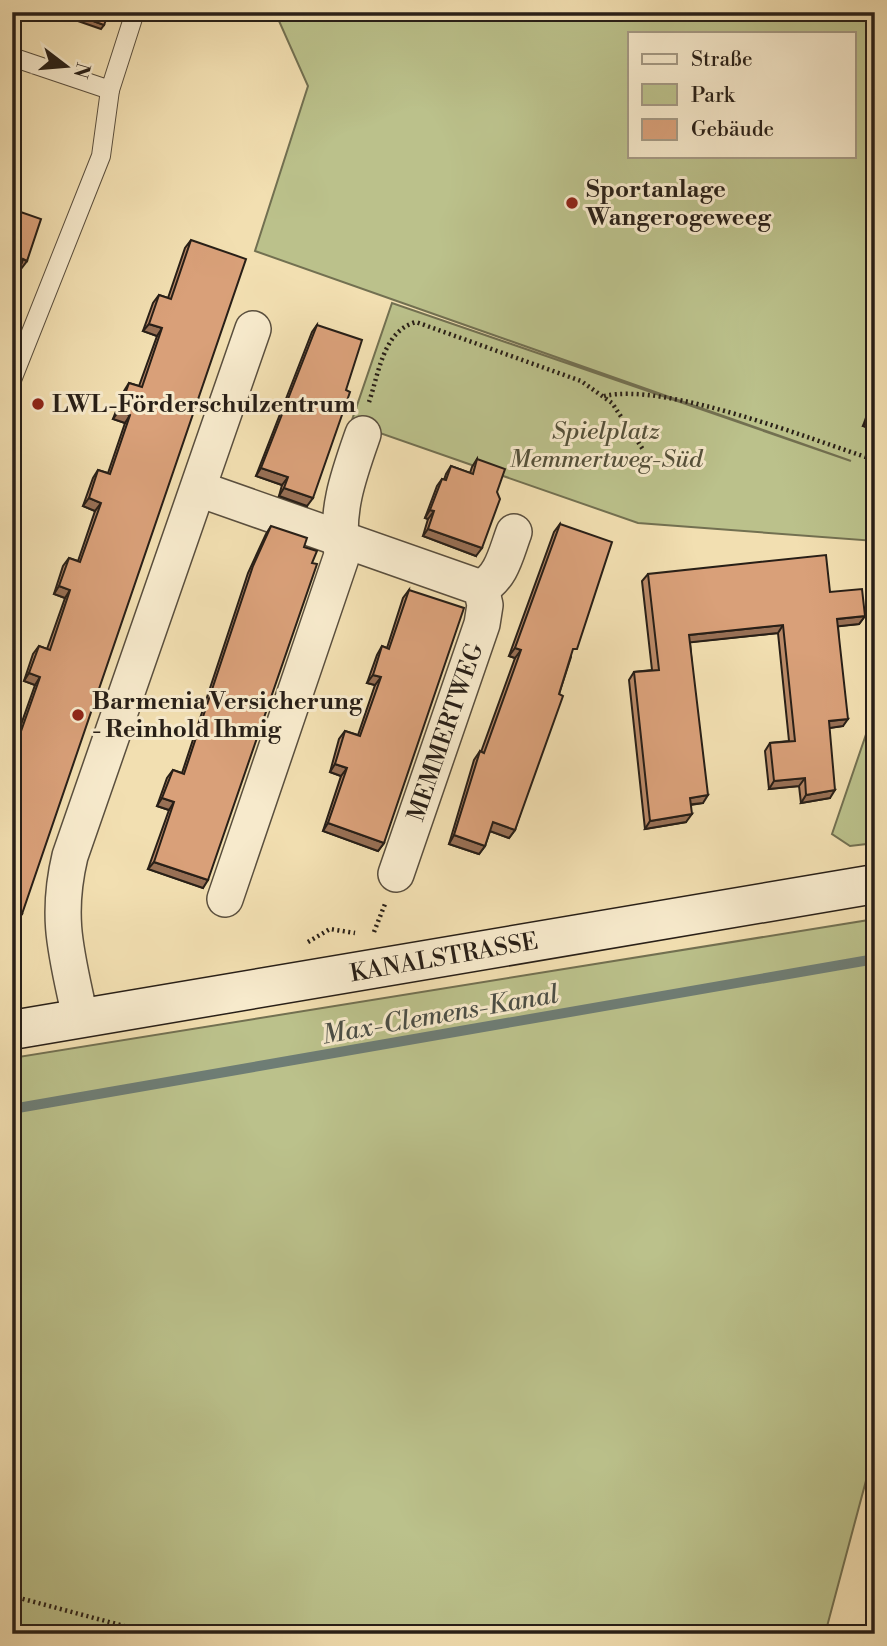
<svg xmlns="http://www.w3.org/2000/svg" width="887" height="1646" font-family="'Libre Bodoni',serif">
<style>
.green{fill:#bbc18b;stroke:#727051;stroke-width:2;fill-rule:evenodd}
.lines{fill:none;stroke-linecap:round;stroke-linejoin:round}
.stream{stroke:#6e7d75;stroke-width:10}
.service-casing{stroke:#5a4f3e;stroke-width:20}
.minor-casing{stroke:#5a4f3e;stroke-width:38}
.secondary-casing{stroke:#281f17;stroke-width:41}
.path{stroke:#281f17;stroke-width:4.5;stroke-dasharray:2 3.5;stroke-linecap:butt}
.service{stroke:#f7eacc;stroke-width:18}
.minor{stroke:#f7eacc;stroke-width:35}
.secondary{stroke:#f7eacc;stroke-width:38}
.wall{fill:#bb8a68;stroke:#281f17;stroke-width:2}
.shaded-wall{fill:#987055;stroke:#281f17;stroke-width:2}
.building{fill:#d9a079;stroke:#281f17;stroke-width:2}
.poi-dot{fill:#8f2418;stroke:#f7eacc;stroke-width:2.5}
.labels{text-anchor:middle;stroke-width:6;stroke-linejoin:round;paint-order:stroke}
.poi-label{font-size:24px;font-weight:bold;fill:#281f17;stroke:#f7eacc;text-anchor:start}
.park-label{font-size:24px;font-style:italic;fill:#54503a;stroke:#f7eacc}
.street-label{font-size:24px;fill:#281f17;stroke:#f7eacc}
.water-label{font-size:26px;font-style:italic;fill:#4b4e46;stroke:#f7eacc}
</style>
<rect width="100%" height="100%" fill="#f2dfb1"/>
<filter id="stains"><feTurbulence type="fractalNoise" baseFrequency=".00286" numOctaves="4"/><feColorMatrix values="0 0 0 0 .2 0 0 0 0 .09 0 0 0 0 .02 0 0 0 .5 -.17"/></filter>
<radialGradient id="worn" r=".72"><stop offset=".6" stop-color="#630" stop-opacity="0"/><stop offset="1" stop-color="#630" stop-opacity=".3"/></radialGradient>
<g class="green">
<path d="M275 12H875V541L638 523 351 423 392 303 851 461 255 251 308 86ZM630 33H854V156H630Z"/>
<path d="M875 708V843L850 846 832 834Z"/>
<path d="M875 919V1447L825 1634H12V1058Z"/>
</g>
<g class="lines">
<path class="stream" d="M12 1109 875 959"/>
<defs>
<g id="service">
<path d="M12 57 110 90 135 12"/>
<path d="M12 380 101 156 110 90"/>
</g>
<g id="minor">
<path d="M199 489 481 588 485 605 482 624 396 874"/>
<path d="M481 588C502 577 506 553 514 532"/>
<path d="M225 899 342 555C335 511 349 474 363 434"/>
<path d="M80 1017C67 955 55 919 70 856L253 329"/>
</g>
<path id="secondary" d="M12 1030 875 884"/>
</defs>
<use href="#service" class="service-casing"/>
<use href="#minor" class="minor-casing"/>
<use href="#secondary" class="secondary-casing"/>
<g class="path">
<path d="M604 396C667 382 809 439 875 460"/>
<path d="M369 402C379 373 383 331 416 322L581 381 612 403 644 451"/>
<path d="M374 932 385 904"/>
<path d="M308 942 330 929 355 933"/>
<path d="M12 1596 154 1634"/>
</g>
<use href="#service" class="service"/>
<use href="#minor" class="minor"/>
<use href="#secondary" class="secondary"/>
</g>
<g class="wall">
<path d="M191 240 16 922 17 736 35 685 24 681 33 654 39 646 47 649 65 598 54 594 63 566 69 558 78 561 95 511 83 506 93 478 98 470 108 473 125 423 113 419 124 391 129 383 139 386 157 336 143 331 153 303 159 295 168 298 185 248Z"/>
<path d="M317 325 307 506 279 496 282 485 256 476 312 332Z"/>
<path d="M875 393V430L863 426Z"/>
<path d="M477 459 476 556 423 536 428 519 425 518 437 486 442 479 444 480 446 474 451 466 470 473 472 467Z"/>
<path d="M560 524 571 657 515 830 509 838 490 831 485 846 479 854 449 844 474 760 480 751 481 752 515 658 509 656 554 532Z"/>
<path d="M271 526 203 888 148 869 169 810 157 806 167 778 173 770 182 773 248 573 266 534Z"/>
<path d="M648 574 830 592 865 616 859 624 838 626 843 726 829 728 830 798 801 803 799 786 769 789 765 751 770 743 789 741 778 633 690 642 703 803 691 805 686 822 645 829 629 680 634 672 652 670 642 581Z"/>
<path d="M409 590 384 843 378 851 323 831 341 776 330 772 339 739 345 731 358 735 375 685 367 683 377 655 382 646 387 648 403 598Z"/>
</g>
<g class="shaded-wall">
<path d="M52 12H69L104 25 101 29Z"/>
<path d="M23 259 27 261 18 273Z"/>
<path d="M149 324 162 328 157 336 143 331Z"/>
<path d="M119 411 130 415 125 423 113 419Z"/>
<path d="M872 414 875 415V430L863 426Z"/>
<path d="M261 468 288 477 282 485 256 476Z"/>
<path d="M284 488 313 498 307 506 279 496Z"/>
<path d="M89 498 101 503 95 511 83 506Z"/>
<path d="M430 510 434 511 428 519 425 518Z"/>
<path d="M428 529 482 548 476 556 423 536Z"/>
<path d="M59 586 70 590 65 598 54 594Z"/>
<path d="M865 616 859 624 832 627 837 619Z"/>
<path d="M783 625 778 633 684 643 689 635Z"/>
<path d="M515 648 521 650 515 658 509 656Z"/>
<path d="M29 673 40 677 35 685 24 681Z"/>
<path d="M373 675 381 677 375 685 367 683Z"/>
<path d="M848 719 843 726 823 729 829 721Z"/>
<path d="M335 764 347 768 341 776 330 772Z"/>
<path d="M805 778 799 786 769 789 774 781Z"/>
<path d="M835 790 830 798 801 803 806 795Z"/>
<path d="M708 795 703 803 685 805 690 798Z"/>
<path d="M162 798 174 802 169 810 157 806Z"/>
<path d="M692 814 686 822 645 829 650 821Z"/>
<path d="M493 822 515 830 509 838 487 830Z"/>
<path d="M328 823 384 843 378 851 323 831Z"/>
<path d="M454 835 485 846 479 854 449 844Z"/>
<path d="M154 862 208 880 203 888 148 869Z"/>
<path d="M12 911 22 914 16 922 12 921Z"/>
</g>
<g class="building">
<path d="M69 12H109L104 25Z"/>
<path d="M12 209 41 219 27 261 23 259 12 289Z"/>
<path d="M191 240 246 259 22 914 12 911V734L19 737 40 677 29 673 39 646 50 650 70 590 59 586 69 558 80 562 101 503 89 498 98 470 110 474 130 415 119 411 129 383 142 387 162 328 149 324 159 295 171 299Z"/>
<path d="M317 325 362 340 346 390 350 392 313 498 284 488 288 477 261 468Z"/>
<path d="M875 405V415L872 414Z"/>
<path d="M477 459 505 469 497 492 500 499 482 548 428 529 434 511 430 510 442 479 446 480 451 466 473 474Z"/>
<path d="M560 524 612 542 577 649H573L559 694 563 696 515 830 493 822 485 846 454 835 480 751 484 753 521 650 515 648Z"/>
<path d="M271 526 307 538 304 547 317 551 312 563 317 564 208 880 154 862 174 802 162 798 173 770 184 774 253 566Z"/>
<path d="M826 555 830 592 862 589 865 616 837 619 848 719 829 721 835 790 806 795 805 778 774 781 770 743 795 741 783 625 689 635 708 795 690 798 692 814 650 821 634 672 659 670 648 574Z"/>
<path d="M409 590 464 608 384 843 328 823 347 768 335 764 345 731 360 736 381 677 373 675 382 646 389 649Z"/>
</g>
<g class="poi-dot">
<circle cx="572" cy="203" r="7"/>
<circle cx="38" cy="404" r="7"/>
<circle cx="78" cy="715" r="7"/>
</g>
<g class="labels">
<g class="poi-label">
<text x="586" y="197">Sportanlage<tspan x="586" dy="28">Wangerogeweeg</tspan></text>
<text x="52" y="412">LWL-Förderschulzentrum</text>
<text x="92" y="709">Barmenia Versicherung<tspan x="92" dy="28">- Reinhold Ihmig</tspan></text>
</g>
<g class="park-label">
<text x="606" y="439">Spielplatz<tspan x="606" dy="28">Memmertweg-Süd</tspan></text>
</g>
<g class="street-label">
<text transform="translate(445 732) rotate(-71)" y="8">MEMMERTWEG</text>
<text transform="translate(444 957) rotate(-10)" y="8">KANALSTRASSE</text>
</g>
<g class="water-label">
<text transform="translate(440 1014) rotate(-10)" y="9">Max-Clemens-Kanal</text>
</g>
</g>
<rect width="887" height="1646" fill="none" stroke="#f2dfb1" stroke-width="42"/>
<rect x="14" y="14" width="859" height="1618" fill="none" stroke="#281f17" stroke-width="3.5"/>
<rect x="21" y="21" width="845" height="1604" fill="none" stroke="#281f17" stroke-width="2"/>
<rect x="628" y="32" width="228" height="126" fill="#f7eacc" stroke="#a49984" stroke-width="2"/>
<rect x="642" y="54" width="35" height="10" fill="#f7eacc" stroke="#a49984" stroke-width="2"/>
<text x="691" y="66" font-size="21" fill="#281f17">Straße</text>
<rect x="642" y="84" width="35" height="21" fill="#bbc18b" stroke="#a49984" stroke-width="2"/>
<text x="691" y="102" font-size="21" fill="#281f17">Park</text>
<rect x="642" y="119" width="35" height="21" fill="#d9a079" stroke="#a49984" stroke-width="2"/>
<text x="691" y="136" font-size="21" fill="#281f17">Gebäude</text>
<g transform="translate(66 66) rotate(106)" stroke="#f7eacc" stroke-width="5" paint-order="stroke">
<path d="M0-5L12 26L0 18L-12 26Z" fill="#281f17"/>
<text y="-10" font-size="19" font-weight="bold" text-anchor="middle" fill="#281f17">N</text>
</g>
<rect width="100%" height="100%" filter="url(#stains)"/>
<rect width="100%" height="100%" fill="url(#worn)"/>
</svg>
